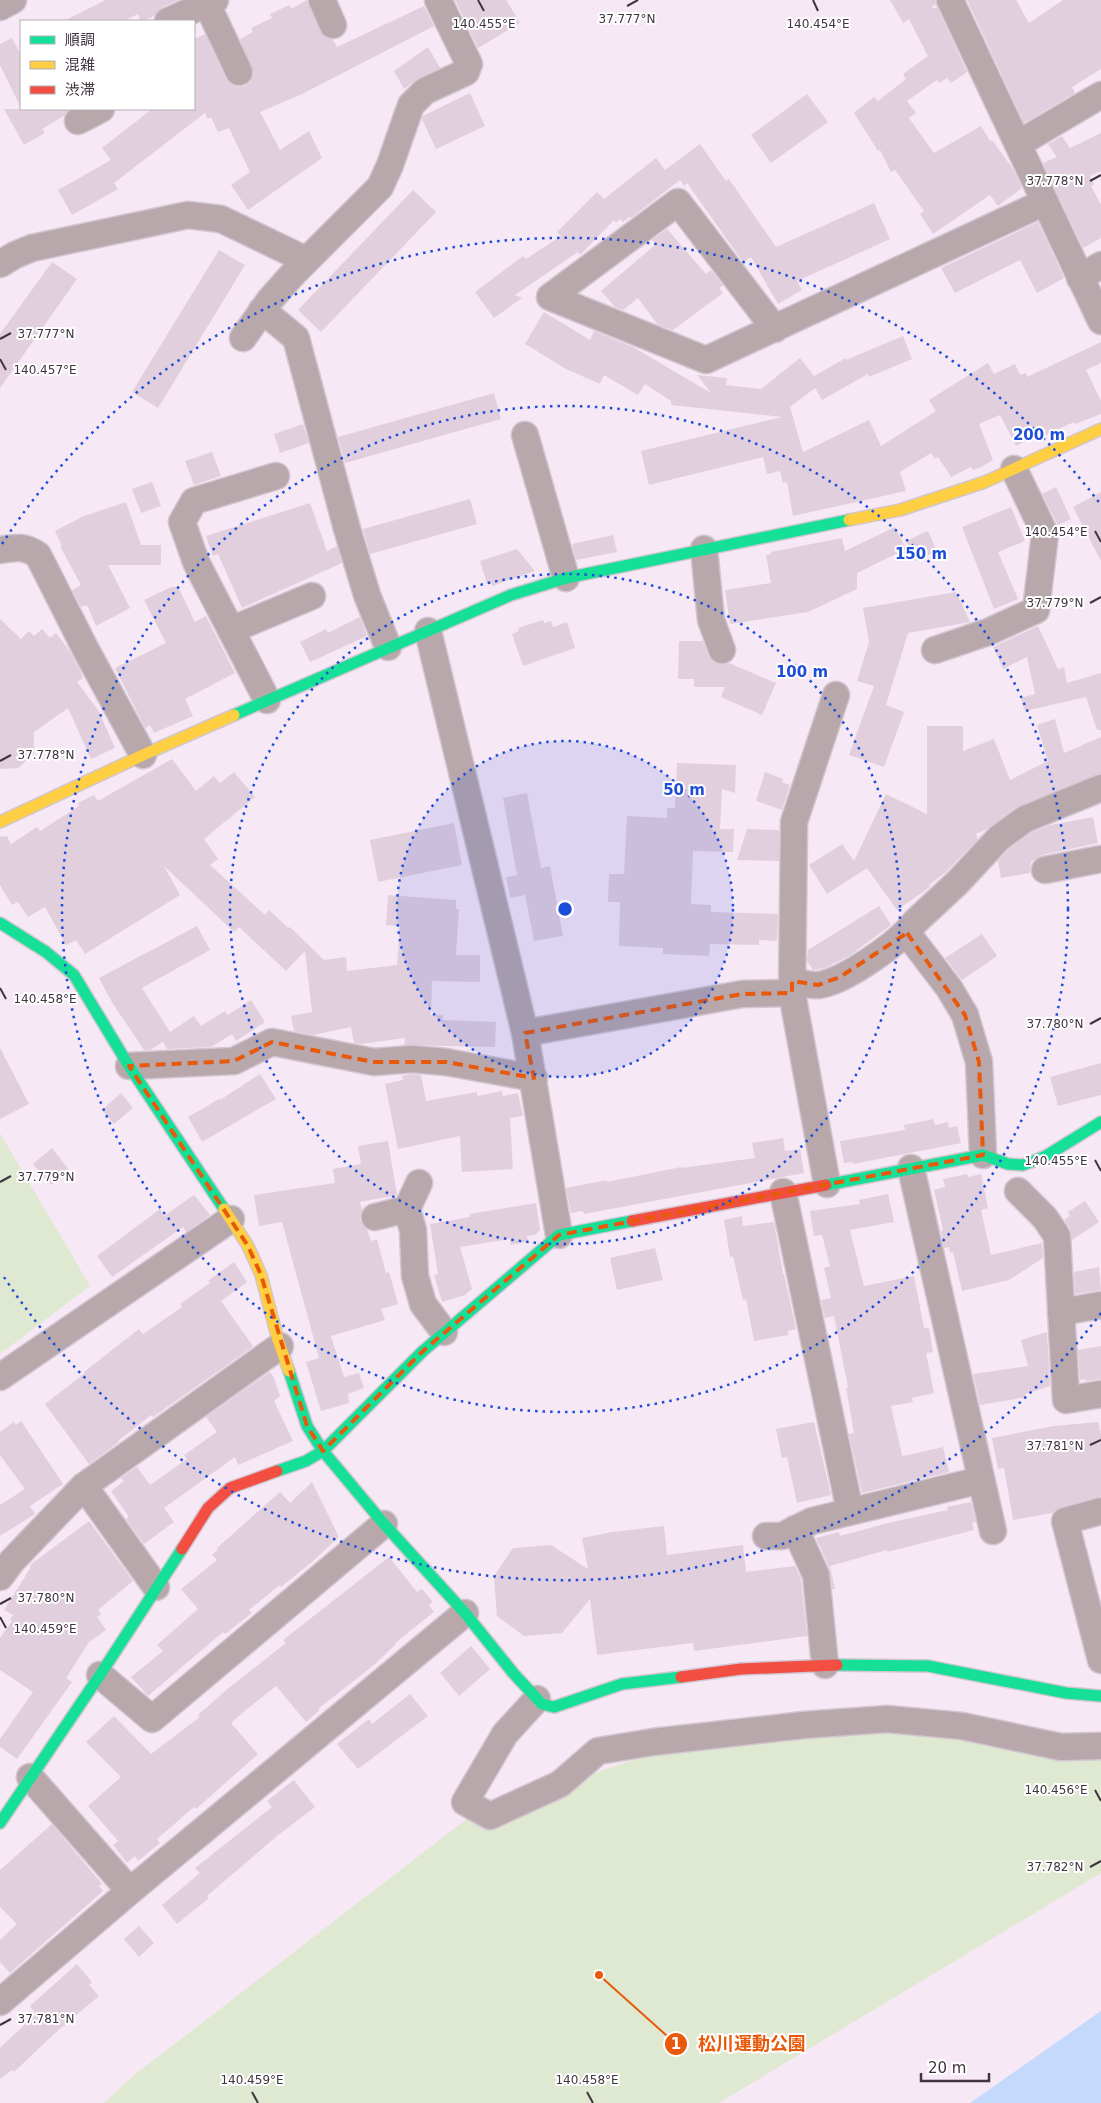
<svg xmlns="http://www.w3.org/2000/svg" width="1101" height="2103" font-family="'DejaVu Sans','Noto Sans JP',sans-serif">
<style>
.green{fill:#dfe9d1}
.water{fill:#c5d9fc}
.building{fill:#e2cfdd}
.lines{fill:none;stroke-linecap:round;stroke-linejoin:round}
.street-casing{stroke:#d1c6d1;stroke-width:29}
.fast-casing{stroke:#d1c6d1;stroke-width:14}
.slow-casing{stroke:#d1c6d1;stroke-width:14}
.jam-casing{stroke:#d1c6d1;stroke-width:14}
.street{stroke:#b8a7ab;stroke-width:26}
.fast{stroke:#16e098;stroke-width:11}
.slow{stroke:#ffcf43;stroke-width:11}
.jam{stroke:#f24e42;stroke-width:11}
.marked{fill:none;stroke:#e8590c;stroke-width:4;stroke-dasharray:10 6;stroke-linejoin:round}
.ticks{fill:none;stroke:#3f343f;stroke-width:2}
.ring{fill:none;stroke:#1d4ed8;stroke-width:2.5;stroke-dasharray:2.5 5}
.ticks-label{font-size:12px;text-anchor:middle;fill:#3f343f;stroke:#fff;stroke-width:4;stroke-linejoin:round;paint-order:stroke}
.centre{fill:#1d4ed8;stroke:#fff;stroke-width:2.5}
.ring-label{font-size:15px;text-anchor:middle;font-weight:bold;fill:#1d4ed8;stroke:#fff;stroke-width:4;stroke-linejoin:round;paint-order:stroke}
.leader{fill:none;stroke:#e8590c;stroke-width:2}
.callout-dot{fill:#e8590c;stroke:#fff;stroke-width:2}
.mark-label{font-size:15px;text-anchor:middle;font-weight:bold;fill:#fff}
.callout-label{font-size:18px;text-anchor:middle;font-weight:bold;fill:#e8590c;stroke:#fff;stroke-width:4;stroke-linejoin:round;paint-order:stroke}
</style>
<rect width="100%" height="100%" fill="#f7e8f6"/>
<g class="green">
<path d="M0 1133 90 1286 0 1354Z"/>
<path d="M921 1717 1101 1755V1873L719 2103H104L133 2076 472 1815 720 1730Z"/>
</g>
<path class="water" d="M1101 2011V2103H970Z"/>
<g class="building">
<path d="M106 0H178L162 7 154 16 143 21H141L138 14 124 21H64Z"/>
<path d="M307 0 320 31 325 37 333 40 337 47 424 6 434 26 302 94 260 112 280 150 309 131 322 158 248 210 231 185 250 172 229 128 218 132 211 117 208 119 205 113 114 183 118 189 72 215 58 190 111 160 102 148 152 109H194V39L205 34 226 79 230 84 237 87 245 86 251 81 254 73 240 39 253 32 251 28 272 18 270 14 289 5 291 9Z"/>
<path d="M455 0H506L520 23 478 48Z"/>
<path d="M890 0H935L936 4 932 7 933 9 937 7 967 72 951 83 947 78 939 83 937 80 907 101 916 113 909 118 934 153 981 126 990 141 992 140 1013 169 1022 188 998 206 990 195 933 234 920 214 924 211 895 170 891 172 880 150 878 151 854 113 874 97 878 101 906 79 903 74 928 56 909 19 903 23Z"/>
<path d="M967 0H1016L1029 23 1063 0H1101V69L1072 87 1075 93 1024 123Z"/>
<path d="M12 38 21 55V108L0 65V44Z"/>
<path d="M428 47 440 68 418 78 404 89 394 71Z"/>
<path d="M470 93 485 126 436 149 422 119 423 116Z"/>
<path d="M807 94 828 122 771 163 751 135Z"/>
<path d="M4 109H70L64 116 42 129 45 133 24 145Z"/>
<path d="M1101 133V171L1090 176 1094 184 1091 186 1101 205V238L1083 248 1043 163 1057 157 1048 144 1062 136 1070 148Z"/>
<path d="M700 144 726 181 729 179 776 247 874 203 890 239 797 281 802 290 778 304 751 257 743 262 687 183 684 186 680 180 631 218 629 217 623 222 620 219 616 223 614 220 580 255 578 252 515 295 522 298 494 318 475 292 523 256 526 259 561 236 557 232 597 192 604 199 656 158 665 170Z"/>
<path d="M413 190 436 212 321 332 298 310Z"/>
<path d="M1038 222 1064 278 1037 293 1020 260 955 293 941 268Z"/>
<path d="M667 229 706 274 711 270 723 285 719 288 723 293 673 330 658 325 638 298 623 310 615 307 601 291 656 244 652 240Z"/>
<path d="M219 250 245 265 158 408 132 392Z"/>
<path d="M52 262 77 279 0 388V334Z"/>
<path d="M544 312 590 340 594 331 633 347 711 393 697 375 727 378 726 385 761 389 800 358 814 376 846 358V360L903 336 912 359 869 377 868 374 822 400 815 388 790 407 803 452 869 420 881 446 936 411 929 400 988 363 994 374 1015 364 1020 375 1026 373 1027 377 1101 342V363L1086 370 1101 401V414L1075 424 1074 422 1035 440 1034 436 1016 446 1000 415 979 424 993 460 981 467 973 470 971 467 951 477 938 457 935 459 931 453 900 472 906 491 793 516 787 482 783 483 780 471 767 474 763 457 649 485 641 451 782 417 671 405V401L645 384 638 395 604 375 600 384 566 369 525 344Z"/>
<path d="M494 393 501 419 345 463 338 437Z"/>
<path d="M303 424 309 443 280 453 274 434Z"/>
<path d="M212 452 221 476 194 485 185 461Z"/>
<path d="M152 482 161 506 141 513 132 489Z"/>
<path d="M1056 487 1071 519 1058 525 1042 494Z"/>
<path d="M1101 492V561L1073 507Z"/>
<path d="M470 499 477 524 370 554 363 529Z"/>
<path d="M126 502 141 545H161V565H108L130 608 96 626 87 605 81 607 72 590 81 585 60 546H62L55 531 84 516Z"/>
<path d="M310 503 327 551 337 546 342 563 242 608 218 554 213 556 206 536Z"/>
<path d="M1011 507 1025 541 998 552 1018 599 994 609 962 527Z"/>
<path d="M895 527 906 549 857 573V589L808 612 730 624 725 590 771 583 766 555 771 554V552L842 538 845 551Z"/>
<path d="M928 531 937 551 916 561 906 541Z"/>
<path d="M613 535 617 552 576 560 572 544Z"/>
<path d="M517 549 535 571 492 586 491 583 487 584 480 561Z"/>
<path d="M171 587H178L195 622 206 616 235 673 185 699 193 716 154 733 150 725 145 728 115 668 166 643 144 600Z"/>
<path d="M956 592 970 622 908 633 886 705 904 712 884 767 849 755 874 686 857 681 869 642 863 608Z"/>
<path d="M360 617 367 636 310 662 300 642 326 629 328 633Z"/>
<path d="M0 619 21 639 29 631 34 636 42 629 50 638 56 633 69 650 80 670 83 678 77 682 98 710 115 748 91 759 68 708 34 732V754L18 768 0 769Z"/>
<path d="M543 620 544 623 551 621 553 627 567 622 575 648 523 666 512 634 519 631 518 628Z"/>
<path d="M1038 626 1058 669 1064 667 1067 683 1101 673V730H1097L1086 697 1025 711 1021 698 1035 694 1027 657 1003 669 993 647Z"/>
<path d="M679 641H703L708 655 713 662 720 665 729 663 776 683 762 715 721 697 725 687H694V679H678Z"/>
<path d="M1055 719 1064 753 1101 737V773L1016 807 987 829 976 834 978 839 946 872 929 885 930 887 897 910 867 868 827 894 809 865 842 844 854 861 886 794 927 814V726H963V751L994 739 1010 780 1048 761 1037 725Z"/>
<path d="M172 759 196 791 214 776 220 783 234 772 255 797 204 839 218 859 210 865 265 915 269 910 288 928 290 927 324 960 346 957 347 971 397 965 400 926 386 925 388 895 456 900V909H459L456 955H480V982L432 981 431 1015H443V1020L496 1022 495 1047 404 1045 405 1038 361 1044 354 1043 351 1027 313 1035 294 1031 291 1016 312 1012 305 951 286 971 239 927 234 932 164 866 180 895 85 954 76 940 66 945 45 907 28 917 18 902 12 905 0 885V837L7 836 11 844 37 827 40 831 79 806 78 803 94 795 98 801Z"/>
<path d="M677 763 736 765 735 793 722 789 720 829H734L733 852 693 851 691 904 711 905V912L778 914 777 941 759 940V945L710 944 709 956 663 954V948L619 946 620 902H608L609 874H624L627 816 667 818V808H675Z"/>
<path d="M765 772 783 779 782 782 790 785 782 810 756 801Z"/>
<path d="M527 793 541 868 550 866 563 936 534 941 525 895 510 898 506 877 517 875 503 798Z"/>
<path d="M1093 817 1098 843 1042 855 1031 862 1030 873 1001 878 998 861 1009 849 1032 832 1051 825Z"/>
<path d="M454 823 462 865 378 882 370 840Z"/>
<path d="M747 829 779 830V861L737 860Z"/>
<path d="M879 906 891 925 849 956 825 968 813 970 807 961 808 950Z"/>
<path d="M197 926 210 950 142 988 170 1032 194 1016 201 1026 225 1011 228 1015 251 1000 265 1022 236 1041 232 1034 211 1047 167 1049 163 1042 150 1050H144L113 1004 99 978Z"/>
<path d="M982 934 997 956 962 980 945 958Z"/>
<path d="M0 1048 29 1104 0 1119Z"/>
<path d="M1101 1063V1095L1058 1106 1050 1077Z"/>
<path d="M260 1074 276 1099 202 1142 188 1117 219 1099 220 1100Z"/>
<path d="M412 1074 421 1075 426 1101 477 1092V1096L502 1091 503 1096 518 1093 523 1116 510 1118 513 1169 462 1172 460 1136 398 1149 385 1084 403 1080 402 1076Z"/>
<path d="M121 1093 133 1108 114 1124 102 1110Z"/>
<path d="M933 1119 935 1125 948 1122 949 1128 957 1126 961 1143 853 1164V1162L844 1163 840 1141 905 1130 904 1125Z"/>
<path d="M783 1138 785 1151 800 1149 804 1173 584 1214 583 1211 571 1213 566 1188 607 1180V1182L681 1167V1168L755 1158 752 1143Z"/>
<path d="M388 1141 397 1195 360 1202 362 1210 360 1220 367 1229 371 1241 377 1239 386 1273 389 1272 398 1304 381 1309 385 1320 331 1336 344 1377 359 1373 364 1388 348 1394 349 1403 321 1411 306 1362 319 1358 282 1222 259 1226 254 1195 335 1183 333 1169 361 1164 358 1146Z"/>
<path d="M52 1148 69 1170 51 1185 33 1164Z"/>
<path d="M967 1174 968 1177 981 1174 988 1208 981 1210 991 1255 1042 1243 1043 1258 1009 1280 962 1291 953 1252 950 1253 949 1247 944 1248 941 1231 943 1230 934 1190 945 1187 943 1179Z"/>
<path d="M888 1194 894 1222 850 1230 864 1286 914 1276 924 1328H929L933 1352 926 1353 934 1393 912 1398 913 1402 891 1406 902 1455 904 1456 943 1447 949 1472 862 1493 849 1434 854 1433 846 1388 848 1387 834 1316 825 1318 821 1300 831 1298 824 1268 830 1266 822 1235 814 1236 810 1211 860 1204 859 1200Z"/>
<path d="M194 1195 210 1215 186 1232 183 1227 112 1277 97 1256 160 1209 164 1216Z"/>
<path d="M1085 1201 1099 1222 1072 1240 1070 1228 1064 1220 1070 1216 1068 1212Z"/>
<path d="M536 1203 540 1230 535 1235 527 1236 528 1241 526 1242 511 1245 510 1239 460 1247 472 1289 465 1295 442 1302 434 1275 438 1274 430 1224 470 1217V1214Z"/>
<path d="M742 1216 743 1226 774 1222 783 1274H784L796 1329 788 1331V1335L754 1341 746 1299 743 1300 733 1256 730 1257 724 1220Z"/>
<path d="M655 1248 663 1280 617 1290 610 1258Z"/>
<path d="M234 1262 247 1282 221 1301 253 1346 251 1348 153 1417 151 1415 118 1441 119 1442 89 1464 45 1404 85 1373 84 1372 139 1329 143 1334 182 1307 180 1304 210 1283 208 1281Z"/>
<path d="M1099 1267 1101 1290 1075 1294 1074 1272Z"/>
<path d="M1047 1332 1050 1386 1025 1394 1026 1397 980 1405 973 1374 1028 1366 1021 1340Z"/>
<path d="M1101 1346V1379L1086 1381 1085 1379 1080 1380 1078 1350Z"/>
<path d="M270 1372 274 1378 280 1396 274 1401 293 1441 238 1465 235 1457 164 1508 174 1522 144 1544 126 1519 129 1517 111 1491 124 1481 121 1478 137 1467 150 1485 187 1459 184 1455 217 1432 206 1417Z"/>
<path d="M21 1421 63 1484 30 1506 35 1514 0 1536V1505L25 1489 0 1455V1432L14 1422 16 1425Z"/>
<path d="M814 1422 831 1495 797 1503 787 1457 782 1458 776 1429Z"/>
<path d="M1098 1422 1101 1433V1496L1061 1507 1052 1513 1013 1520 1004 1468 998 1469 992 1438 1054 1426Z"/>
<path d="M312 1482 339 1537 312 1562 281 1587 280 1585 249 1610 252 1613 225 1634 223 1632 148 1696 131 1677 163 1651 157 1645 198 1609 181 1589 217 1560 212 1555 218 1549 217 1548 280 1492 290 1503Z"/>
<path d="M971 1502 976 1522 972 1523 974 1530 887 1552V1550L830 1566 835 1589H832L830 1569 816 1538 839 1532 840 1536 888 1523 948 1510 947 1507Z"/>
<path d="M89 1521 133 1581 98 1610 101 1614 97 1617 106 1630 89 1642 66 1678 72 1682 17 1759 0 1747V1739L33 1692 0 1670V1638L12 1621 10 1620 13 1615 4 1610 31 1567 30 1565Z"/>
<path d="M664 1526 667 1555 743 1545 746 1572 795 1566 801 1579 807 1636 694 1651 693 1643 597 1655 590 1599 562 1633 524 1636 497 1616 494 1576 513 1548 551 1545 588 1569 582 1538 612 1532Z"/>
<path d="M389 1557 417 1592 422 1589 433 1602 429 1605 434 1612 395 1643 396 1644 374 1665 318 1709 320 1710 306 1722 276 1686 246 1710 231 1723 258 1754 196 1809 194 1807 157 1839 160 1843 138 1861 135 1856 127 1863 113 1845 118 1841 88 1806 121 1777 86 1742 114 1716 151 1754 200 1717 198 1715 230 1687 286 1643 283 1640Z"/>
<path d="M471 1646 490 1669 459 1696 440 1673Z"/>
<path d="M410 1694 428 1716 358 1769 337 1744 369 1719 372 1724Z"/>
<path d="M294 1780 315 1807 277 1836 207 1896 209 1898 177 1924 162 1905 200 1873 195 1868 272 1807 267 1801Z"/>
<path d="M52 1824 102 1884 99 1886 103 1891 10 1973 0 1962V1940L17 1924 0 1907V1870Z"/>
<path d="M139 1926 154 1943 139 1957 124 1939Z"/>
<path d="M77 1964 92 1982 89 1985 99 1996 54 2034 14 2072 12 2070 0 2079V2048L36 2014 30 2006Z"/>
</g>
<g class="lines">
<defs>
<g id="street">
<path d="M322 0 333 25"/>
<path d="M950 0 1101 321"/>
<path d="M207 4 239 72"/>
<path d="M0 7 13 0"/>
<path d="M168 21 215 0"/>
<path d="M78 121 101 109"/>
<path d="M1018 144 1101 95"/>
<path d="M0 264 15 255 32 248 188 215 221 219 306 260"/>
<path d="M1080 278 1101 265"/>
<path d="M262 310 296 338 347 529 367 595 388 647"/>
<path d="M775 329 678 202 550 297 706 360 1045 202"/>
<path d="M243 338 269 301 293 274 380 187 390 165 411 105 425 91 466 72 469 64 438 0"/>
<path d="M525 435 566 578"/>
<path d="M704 549 711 620 722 650"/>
<path d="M0 550C16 547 25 546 38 555L86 650 143 755"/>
<path d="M231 630 312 596"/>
<path d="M428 631 525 1033 559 1235"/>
<path d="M935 650 988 632 1036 610 1045 534 1014 469"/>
<path d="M267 700 196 562 182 522 194 501 276 476"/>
<path d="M1045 870 1101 859"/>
<path d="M907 933 949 988 965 1015 979 1062 983 1155"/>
<path d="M792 981C800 982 811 986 819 985 845 981 899 943 915 922L957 883 999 838 1025 819 1101 788"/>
<path d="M525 1033 742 994 792 993"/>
<path d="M129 1066 234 1061 272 1042 374 1062 412 1059 446 1062 534 1078"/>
<path d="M911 1168 993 1531"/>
<path d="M419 1183 407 1209 413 1230 415 1276 423 1304 444 1332"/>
<path d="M827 1184 792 993 794 822 836 695"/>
<path d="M1018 1191 1045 1218 1057 1236 1066 1400 1101 1394"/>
<path d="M783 1192 850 1511"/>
<path d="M375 1217 407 1209"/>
<path d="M1061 1312 1101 1305"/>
<path d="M0 1377 231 1219"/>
<path d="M84 1486 156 1587"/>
<path d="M1101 1511 1065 1521 1101 1660"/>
<path d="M795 1529 816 1575 825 1665"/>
<path d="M766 1536H782L812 1521 981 1480"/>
<path d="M0 1577 12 1561 84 1486 280 1346"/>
<path d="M100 1675 152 1719 384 1524"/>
<path d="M537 1699 505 1734 465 1802 490 1816 560 1784 598 1751 653 1742 804 1725 887 1719 962 1726 1061 1747 1101 1746"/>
<path d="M30 1777 130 1891"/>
<path d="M0 2002 130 1891 465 1613"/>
</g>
<g id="fast">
<path d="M234 715 511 595 566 578 849 520"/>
<path d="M0 923 46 952 74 975 129 1066 224 1209"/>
<path d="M826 1185 983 1155 1008 1164 1023 1165 1046 1156 1101 1122"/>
<path d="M289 1371 307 1426 323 1451 384 1524 465 1613 514 1674 542 1704 554 1707 622 1684 681 1677"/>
<path d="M277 1471 306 1461 323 1451 423 1351 559 1235 632 1221"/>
<path d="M837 1665 928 1666 1066 1693 1101 1696"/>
<path d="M0 1823 100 1675 182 1549"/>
</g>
<g id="slow">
<path d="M849 520 900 510 985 482 1101 429"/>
<path d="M0 822 143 755 234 715"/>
<path d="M224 1209 248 1246 261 1275 278 1340 289 1371"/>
</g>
<g id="jam">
<path d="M632 1221 826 1185"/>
<path d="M182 1549 208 1508 230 1488 277 1471"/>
<path d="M681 1677 741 1669 837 1665"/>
</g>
</defs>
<use href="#street" class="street-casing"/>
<use href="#fast" class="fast-casing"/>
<use href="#slow" class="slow-casing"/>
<use href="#jam" class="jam-casing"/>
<use href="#street" class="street"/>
<use href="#fast" class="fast"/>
<use href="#slow" class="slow"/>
<use href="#jam" class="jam"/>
</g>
<path class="marked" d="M907 933 965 1015 979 1062 983 1155 559 1235 423 1351 323 1451 307 1426 261 1275 248 1246 129 1066 234 1061 272 1042 374 1062H446L534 1078 525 1033 742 994 792 993V981L818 985 840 977Z"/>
<path class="ticks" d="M478 0 484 11M813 0 818 11M627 6 638 0M1090 181 1101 175M0 339 11 333M0 359 6 370M1095 531 1101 542M1090 603 1101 597M0 761 11 755M0 988 6 999M1090 1024 1101 1018M1095 1160 1101 1171M0 1182 11 1176M1090 1445 1101 1440M0 1604 11 1598M0 1617 6 1628M1095 1790 1101 1801M1090 1867 1101 1861M0 2025 11 2019M252 2092 258 2103M587 2092 593 2103"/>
<circle cx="565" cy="909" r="168" fill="#1d4ed8" fill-opacity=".12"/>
<g class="ring">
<circle cx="565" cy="909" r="168"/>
<circle cx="565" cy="909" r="335"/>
<circle cx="565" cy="909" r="503"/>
<path d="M1101 1313A671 671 0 0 1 2 1274M2 544A671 671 0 0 1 1101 505"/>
</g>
<g class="ticks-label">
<text x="627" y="23">37.777°N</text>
<text x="818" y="28">140.454°E</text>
<text x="484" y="28">140.455°E</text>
<text x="1055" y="185">37.778°N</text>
<text x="46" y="338">37.777°N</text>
<text x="45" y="374">140.457°E</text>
<text x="1056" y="536">140.454°E</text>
<text x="1055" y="607">37.779°N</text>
<text x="46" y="759">37.778°N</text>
<text x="45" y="1003">140.458°E</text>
<text x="1055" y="1028">37.780°N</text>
<text x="1056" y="1165">140.455°E</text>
<text x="46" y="1181">37.779°N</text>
<text x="1055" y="1450">37.781°N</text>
<text x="46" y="1602">37.780°N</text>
<text x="45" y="1633">140.459°E</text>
<text x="1056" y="1794">140.456°E</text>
<text x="1055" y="1871">37.782°N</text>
<text x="46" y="2023">37.781°N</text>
<text x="252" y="2084">140.459°E</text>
<text x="587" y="2084">140.458°E</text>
</g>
<circle cx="565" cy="909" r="8" class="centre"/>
<g class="ring-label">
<text x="1039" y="440">200 m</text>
<text x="921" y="559">150 m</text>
<text x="802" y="677">100 m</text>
<text x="684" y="795">50 m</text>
</g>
<path class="leader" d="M599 1975L676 2044"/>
<g class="callout-dot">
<circle cx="599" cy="1975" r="5"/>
<circle cx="676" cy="2044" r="12"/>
</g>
<g class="mark-label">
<text x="676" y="2049">1</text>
</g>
<g class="callout-label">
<text x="752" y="2050">松川運動公園</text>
</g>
<rect x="20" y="20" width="175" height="90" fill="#ffffff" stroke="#b2aeb2"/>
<rect x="30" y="36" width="25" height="8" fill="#16e098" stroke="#b2aeb2"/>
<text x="65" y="45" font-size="15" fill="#3f343f">順調</text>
<rect x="30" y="61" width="25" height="8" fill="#ffcf43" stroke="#b2aeb2"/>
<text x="65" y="70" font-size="15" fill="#3f343f">混雑</text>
<rect x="30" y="86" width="25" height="8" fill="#f24e42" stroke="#b2aeb2"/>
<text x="65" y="95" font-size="15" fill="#3f343f">渋滞</text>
<path d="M921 2073v8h68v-8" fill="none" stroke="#3f343f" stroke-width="2.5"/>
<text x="928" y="2073" font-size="15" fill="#3f343f" stroke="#ffffff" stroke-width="4" paint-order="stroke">20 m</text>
</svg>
